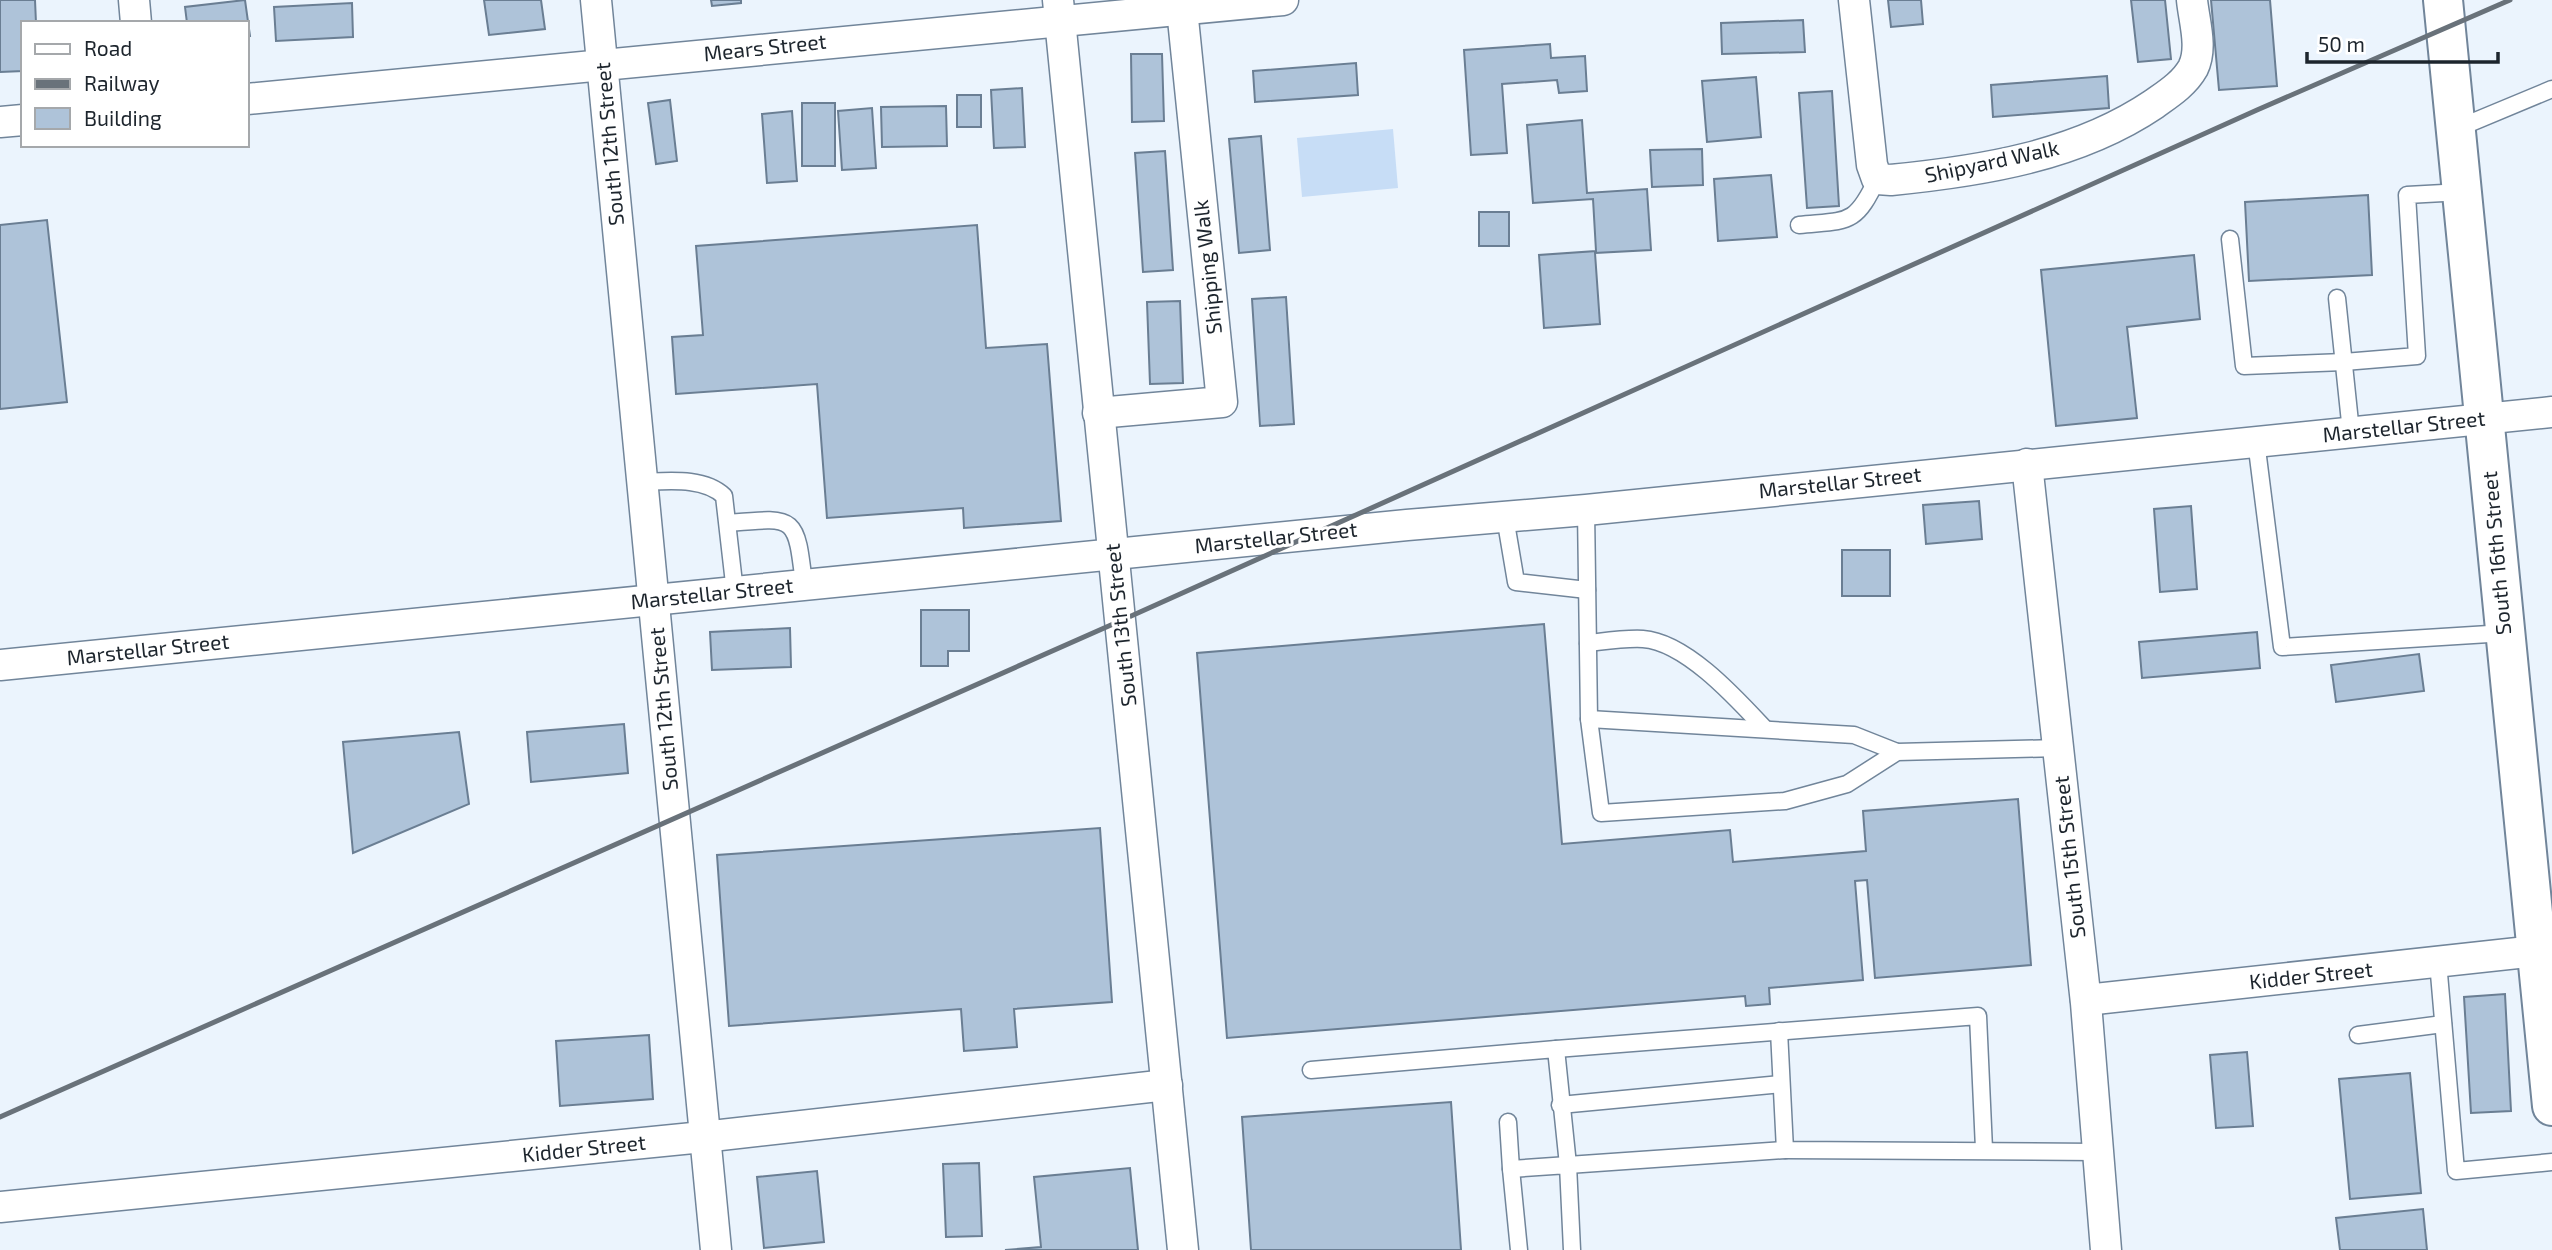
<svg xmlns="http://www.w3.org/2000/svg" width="2552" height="1250" font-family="'Exo 2',sans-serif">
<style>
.pitch{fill:#c7ddf6}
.building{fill:#aec3d9;stroke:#6a7e93;stroke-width:2}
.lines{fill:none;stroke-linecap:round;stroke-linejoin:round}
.service-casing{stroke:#71859a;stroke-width:19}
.minor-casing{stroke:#71859a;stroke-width:33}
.secondary-casing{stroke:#71859a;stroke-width:42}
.service{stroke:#fff;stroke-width:16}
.minor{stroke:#fff;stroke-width:30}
.secondary{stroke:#fff;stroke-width:38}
.rail{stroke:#69727a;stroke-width:5}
.labels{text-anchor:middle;stroke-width:6;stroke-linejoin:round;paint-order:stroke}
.street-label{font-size:21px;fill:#1d252d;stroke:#fff}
</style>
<rect width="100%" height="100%" fill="#ebf4fd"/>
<path class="pitch" d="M1393 129 1398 188 1302 197 1297 138Z"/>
<g class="building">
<path d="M0 0H35L36 23H23V71L0 72Z"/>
<path d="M245 0 250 36 247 37V23H187L185 7Z"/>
<path d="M484 0H541L545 29 489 35Z"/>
<path d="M711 0H741V3L712 6Z"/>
<path d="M1888 0H1921L1923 24 1891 27Z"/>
<path d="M2131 0H2165L2171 59 2138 62Z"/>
<path d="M2211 0H2270L2277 86 2219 90Z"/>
<path d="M352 3 353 37 276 41 274 7Z"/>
<path d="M1803 20 1805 52 1722 54 1721 23Z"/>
<path d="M1550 44 1551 58 1585 56 1587 91 1559 93 1557 80 1502 84 1507 153 1471 155 1464 50Z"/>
<path d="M1131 54H1162L1164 121 1132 122Z"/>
<path d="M1356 63 1358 95 1255 102 1253 71Z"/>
<path d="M2107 76 2109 108 1993 117 1991 85Z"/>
<path d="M1756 77 1761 137 1707 142 1702 81Z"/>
<path d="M1022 88 1025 147 994 148 991 90Z"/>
<path d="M1832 91 1839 206 1807 208 1799 93Z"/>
<rect x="957" y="95" width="24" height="32"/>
<path d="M670 100 677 161 656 164 648 103Z"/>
<rect x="802" y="103" width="33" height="63"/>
<path d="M946 106 947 146 882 147 881 107Z"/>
<path d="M872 108 876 168 842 170 838 111Z"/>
<path d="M792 111 797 181 767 183 762 114Z"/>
<path d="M1582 120 1587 193 1647 189 1651 250 1595 253 1600 324 1544 328 1539 255 1596 251 1593 199 1533 203 1527 125Z"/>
<path d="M1261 136 1270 250 1239 253 1229 139Z"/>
<path d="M1702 149 1703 185 1652 187 1650 150Z"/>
<path d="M1165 151 1173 270 1143 272 1135 153Z"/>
<path d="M1771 175 1777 237 1718 241 1714 179Z"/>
<path d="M2368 195 2372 275 2249 281 2245 202Z"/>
<rect x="1479" y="212" width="30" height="34"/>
<path d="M47 220 67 402 0 409V225Z"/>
<path d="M977 225 986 348 1047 344 1061 521 964 528 963 508 827 518 817 384 676 394 672 337 703 335 696 246Z"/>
<path d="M2194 255 2200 319 2127 327 2137 418 2056 426 2041 270Z"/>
<path d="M1286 297 1294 424 1260 426 1252 299Z"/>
<path d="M1180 301 1183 383 1150 384 1147 302Z"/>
<path d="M1979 501 1982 539 1926 544 1923 505Z"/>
<path d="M2191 506 2197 589 2160 592 2154 509Z"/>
<rect x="1842" y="550" width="48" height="46"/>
<path d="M921 610H969V651H948V666H921Z"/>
<path d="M1544 624 1562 844 1730 830 1733 862 1866 851 1863 811 2018 799 2031 965 1875 978 1867 880 1855 881 1863 980 1769 988 1770 1004 1746 1006 1745 996 1227 1038 1197 653Z"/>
<path d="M790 628 791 667 712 670 710 632Z"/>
<path d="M2257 632 2260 668 2142 678 2139 642Z"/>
<path d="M2419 654 2424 691 2336 702 2331 665Z"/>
<path d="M624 724 628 773 531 782 527 732Z"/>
<path d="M459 732 469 804 353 853 343 742Z"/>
<path d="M1100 828 1112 1002 1014 1009 1017 1047 964 1051 961 1009 729 1026 717 855Z"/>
<path d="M2505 994 2511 1111 2471 1113 2464 997Z"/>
<path d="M649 1035 653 1099 560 1106 556 1041Z"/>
<path d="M2247 1052 2253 1126 2216 1128 2210 1055Z"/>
<path d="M2410 1073 2421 1193 2350 1199 2339 1079Z"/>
<path d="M1451 1102 1461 1250H1251L1242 1117Z"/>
<path d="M979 1163 982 1236 946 1237 943 1164Z"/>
<path d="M1130 1168 1138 1250H1005L1041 1247 1034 1177Z"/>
<path d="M817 1171 824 1242 764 1248 757 1177Z"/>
<path d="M2423 1209 2427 1250H2340L2336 1218Z"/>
</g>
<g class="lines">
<defs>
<g id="service">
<path d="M2456 129 2552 89"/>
<path d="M1799 225C1848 220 1855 226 1877 179"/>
<path d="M2230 239 2244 366 2344 362 2417 356 2407 195 2462 192"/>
<path d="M2337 298 2351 432"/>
<path d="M2256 441 2282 647 2505 633"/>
<path d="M642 482C669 481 704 477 724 496L735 592"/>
<path d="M1586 510 1589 719 1601 813 1785 801 1847 784 1897 752 2058 748"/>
<path d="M1505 517 1516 582 1587 590"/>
<path d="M728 523C796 517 796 515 804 584"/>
<path d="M1588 643C1606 641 1625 638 1643 639 1686 642 1737 699 1765 729"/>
<path d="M1589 719 1854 735 1897 752"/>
<path d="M2438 962 2456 1171 2552 1162"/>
<path d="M1779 1031 1785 1150 2097 1152"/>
<path d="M2358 1035 2443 1024"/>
<path d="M1556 1049 1978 1016 1984 1149"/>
<path d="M1311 1070 1556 1049 1568 1165 1785 1150"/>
<path d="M1560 1105 1781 1084"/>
<path d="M1508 1122 1511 1169 1568 1165 1572 1250"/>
<path d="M1511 1169 1519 1250"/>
</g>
<g id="minor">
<path d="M134 0 136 23"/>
<path d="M596 0 716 1250"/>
<path d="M1058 0 1183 1250"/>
<path d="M1854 0 1872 165 1877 179 1891 180C1982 171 2077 156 2154 104 2168 94 2184 84 2193 68 2203 48 2194 21 2192 0"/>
<path d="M247 99 1283 0"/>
<path d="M0 122 23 120"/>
<path d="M1098 413 1222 402 1182 9"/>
<path d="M2027 464 2086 1003 2106 1250"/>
<path d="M0 665 1407 525 1586 510 2552 412"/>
<path d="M2086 1000 2536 951"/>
<path d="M0 1207 703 1137 1167 1085"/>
</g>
<path id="secondary" d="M2443 0 2552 1106"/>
</defs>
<use href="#service" class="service-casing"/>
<use href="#minor" class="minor-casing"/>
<use href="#secondary" class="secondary-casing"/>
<use href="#service" class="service"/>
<use href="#minor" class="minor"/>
<use href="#secondary" class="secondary"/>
<path class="rail" d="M0 1117 1120 621 2257 110 2510 0"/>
</g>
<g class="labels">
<g class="street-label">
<text transform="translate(765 48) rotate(-6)" y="7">Mears Street</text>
<text transform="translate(610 144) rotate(-95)" y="7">South 12th Street</text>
<text transform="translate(1992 162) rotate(-12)" y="7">Shipyard Walk</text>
<text transform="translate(1208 267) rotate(-96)" y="7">Shipping Walk</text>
<text transform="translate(2404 427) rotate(-6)" y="7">Marstellar Street</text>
<text transform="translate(1840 483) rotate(-6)" y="7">Marstellar Street</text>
<text transform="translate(1276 538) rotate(-6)" y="7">Marstellar Street</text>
<text transform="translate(2497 553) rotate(-95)" y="7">South 16th Street</text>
<text transform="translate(712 594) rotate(-6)" y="7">Marstellar Street</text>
<text transform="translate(1121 625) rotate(-96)" y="7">South 13th Street</text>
<text transform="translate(148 650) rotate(-6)" y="7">Marstellar Street</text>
<text transform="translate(664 709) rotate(-95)" y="7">South 12th Street</text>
<text transform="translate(2070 857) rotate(-96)" y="7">South 15th Street</text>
<text transform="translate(2311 976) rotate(-6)" y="7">Kidder Street</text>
<text transform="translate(584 1149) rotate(-6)" y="7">Kidder Street</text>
</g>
</g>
<rect x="21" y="21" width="228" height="126" fill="#ffffff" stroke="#a5a8ab" stroke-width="2"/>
<rect x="35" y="44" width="35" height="10" fill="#ffffff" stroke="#a5a8ab" stroke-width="2"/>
<text x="84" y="56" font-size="21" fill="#1d252d">Road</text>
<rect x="35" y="79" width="35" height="10" fill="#69727a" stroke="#a5a8ab" stroke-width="2"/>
<text x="84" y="91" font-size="21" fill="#1d252d">Railway</text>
<rect x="35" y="108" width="35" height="21" fill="#aec3d9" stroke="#a5a8ab" stroke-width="2"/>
<text x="84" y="126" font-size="21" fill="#1d252d">Building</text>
<path d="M2307 52v10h191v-10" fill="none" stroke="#1d252d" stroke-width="3.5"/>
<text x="2318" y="52" font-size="21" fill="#1d252d" stroke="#ffffff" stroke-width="5" paint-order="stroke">50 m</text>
</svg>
